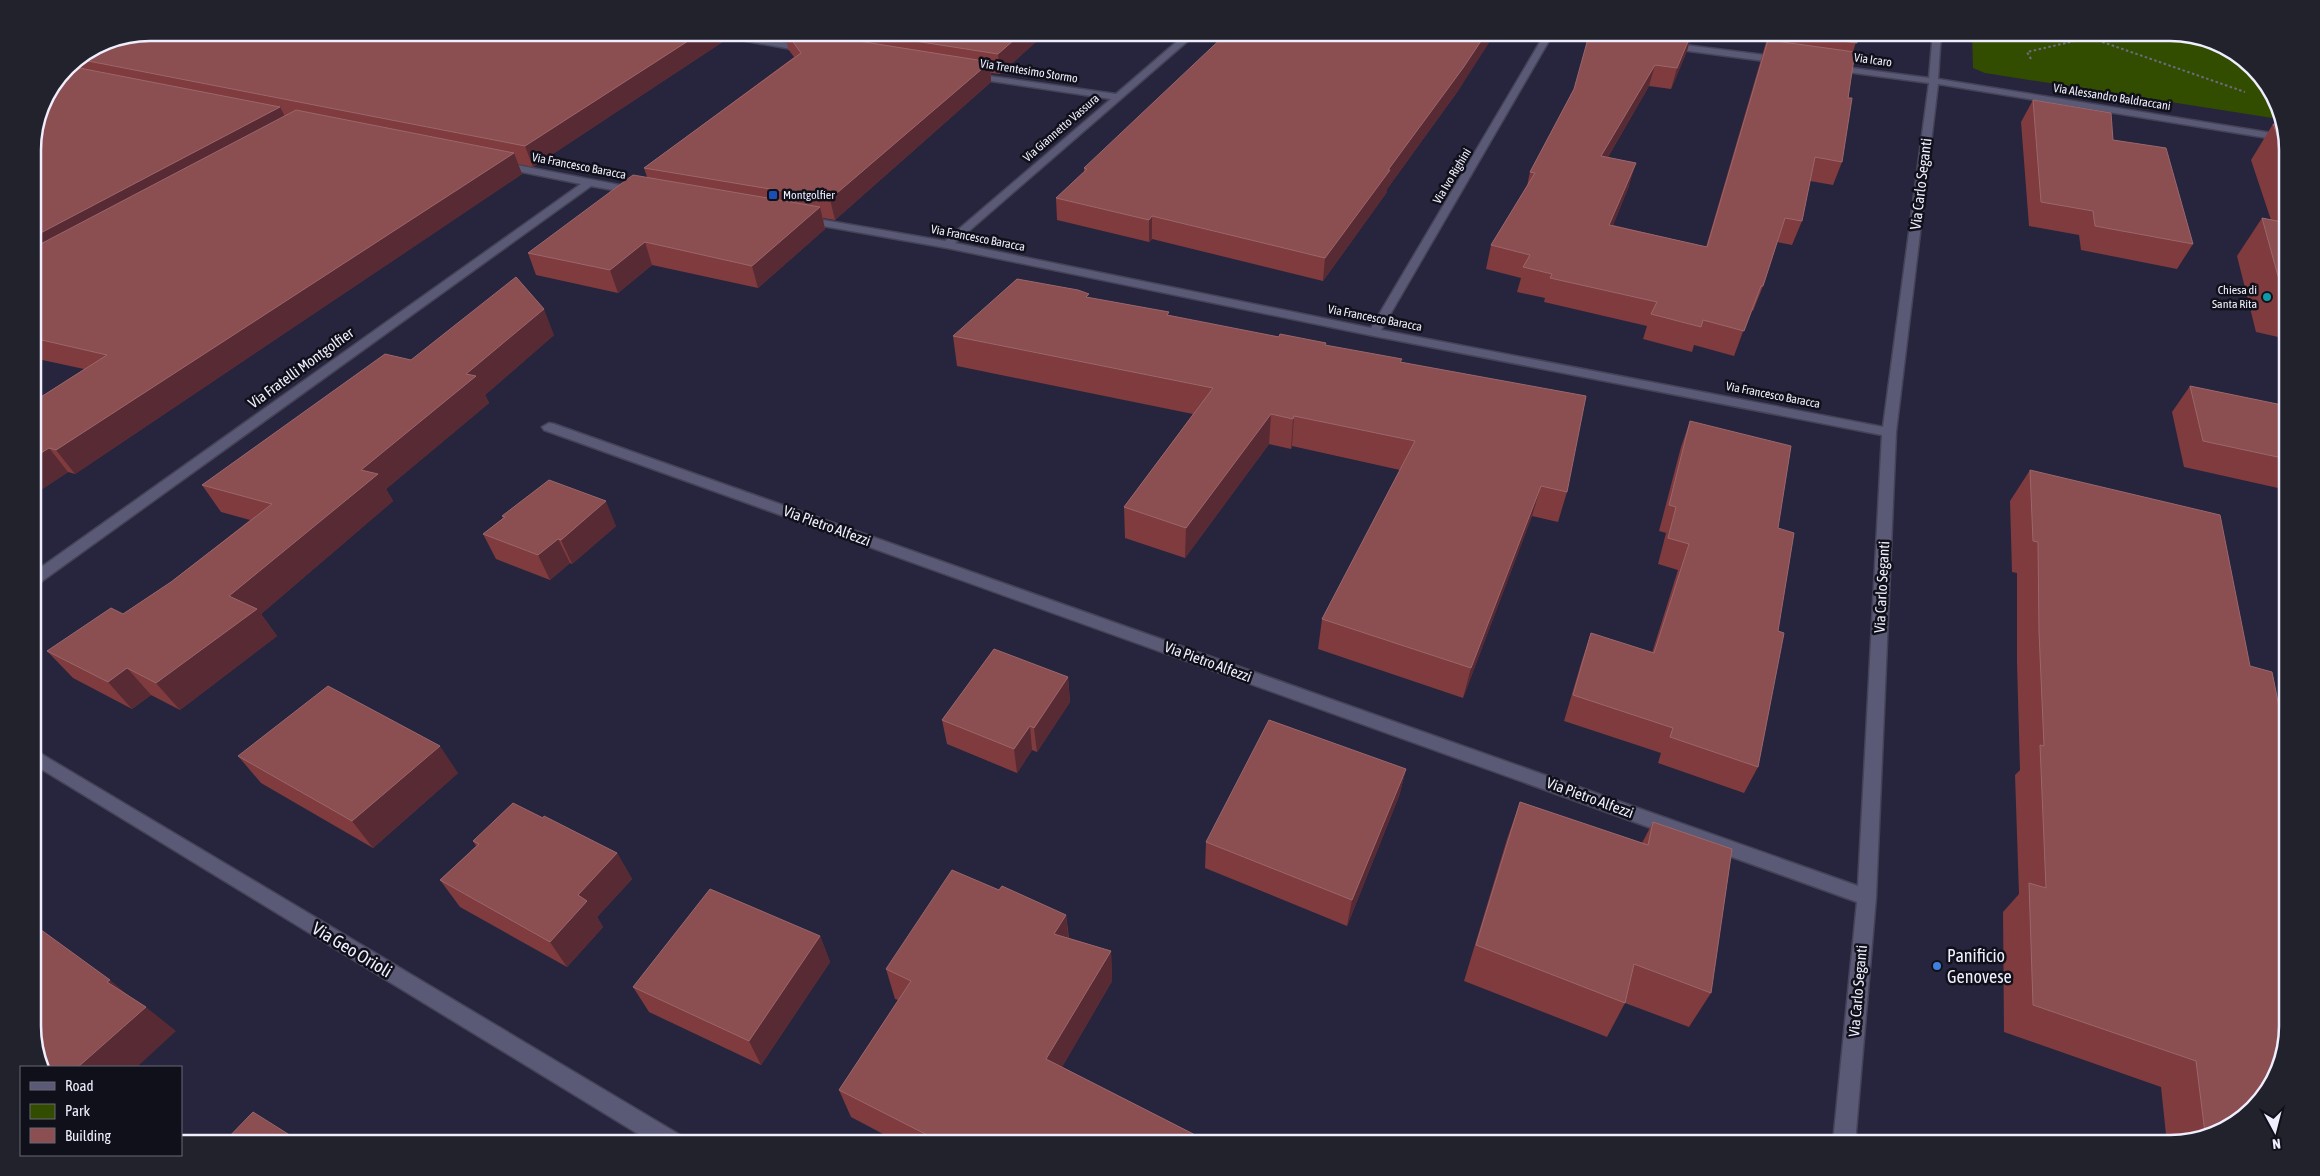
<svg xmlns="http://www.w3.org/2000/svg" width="2320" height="1176" font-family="'Asap Condensed',sans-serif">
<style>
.green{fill:#334d00}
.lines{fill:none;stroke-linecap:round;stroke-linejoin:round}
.street-casing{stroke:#454358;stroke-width:3}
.path{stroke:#6c6c81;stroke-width:2;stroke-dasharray:2.5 2.5;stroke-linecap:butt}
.street{fill:#5a5a76;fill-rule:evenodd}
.wall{fill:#7f3b3d}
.shaded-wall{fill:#572a34}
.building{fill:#8b4e51;stroke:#9b676c}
.transit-dot{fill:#1a4fb4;stroke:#10101a;stroke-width:2}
.culture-dot{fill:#0f9aa8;stroke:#10101a;stroke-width:2}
.shop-dot{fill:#3f7fe0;stroke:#10101a;stroke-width:2}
.labels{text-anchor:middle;stroke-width:5;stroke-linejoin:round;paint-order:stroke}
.far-street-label{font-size:12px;fill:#eeeefe;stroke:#10101a}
.far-poi-label{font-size:12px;fill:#eeeefe;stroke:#10101a;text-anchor:start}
.street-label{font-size:15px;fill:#eeeefe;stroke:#10101a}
.near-street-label{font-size:18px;fill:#eeeefe;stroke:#10101a}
.near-poi-label{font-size:18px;fill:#eeeefe;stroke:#10101a;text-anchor:start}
.rim{fill:none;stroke:#eeeefe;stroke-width:2.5}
</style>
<rect width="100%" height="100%" fill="#26253d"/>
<path class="green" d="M2169 32 2221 45 2268 85 2279 119 1985 73 1973 68 1972 33Z"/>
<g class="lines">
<defs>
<g id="street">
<path d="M696 32H719L808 46 812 49 808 52Z"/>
<path d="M1188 32H1198L955 243 1371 328 1546 32H1554L1381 330 1883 427 1929 83 1832 70 1829 69V65L1929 78 1933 32H1941L1938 79 2284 135 2286 141 1938 84 1896 432 1876 897 1855 1143H1833L1857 902 544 430 542 427 549 423 554 424 1858 886 1882 435 1374 336 947 248 806 223 801 220 806 217 945 241 1111 99 971 78 968 77V73L1116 94Z"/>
<path d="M1567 32H1590L1620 39 1616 42Z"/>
<path d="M1669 43 1780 57 1784 60 1780 63 1666 48V44Z"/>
<path d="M501 162 635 188 640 191 635 194 591 186 38 584 33 585V573L581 184 497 167V163Z"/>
<path d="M33 749 680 1135 683 1143H653L33 764Z"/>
</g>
</defs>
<use href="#street" class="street-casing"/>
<g class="path">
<path d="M2074 32 2245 92"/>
<path d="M2031 59 2027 52 2109 33 2128 32"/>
</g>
<use href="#street" class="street"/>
</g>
<g class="wall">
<path d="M777 32H1047L1000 74 991 73V82L835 220 823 218 825 229 758 288 652 265 618 293 536 275 528 253 647 177 644 168 794 57 788 49 787 41 782 40Z"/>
<path d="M1598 32H1695L1690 43H1689L1687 51 1671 89 1649 86 1608 157 1629 186 1613 225 1706 247 1769 32H1859L1853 52 1842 162 1833 185 1810 181 1802 221 1792 245 1777 242 1763 286 1753 311 1751 310 1734 356 1694 345 1692 352 1643 339 1647 326 1544 302 1545 298 1517 292 1521 278 1486 269 1491 245 1527 186 1530 172 1574 89Z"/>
<path d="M727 39 533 167 518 164 522 174 75 474 68 472 33 495V402L84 369 33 358V143L67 67 106 41Z"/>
<path d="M1460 88 1387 189V192L1323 281 1152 239 1149 242 1057 220 1056 198 1084 172V168Z"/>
<path d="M2033 100 2113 140 2193 244 2177 269 2081 250 2079 235 2029 226 2021 122Z"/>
<path d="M2273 124 2287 143V339L2256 332 2237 256 2262 218 2271 220 2251 160Z"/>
<path d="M1089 298 1169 316 1279 337 1326 343 1325 345 1401 362 1567 492 1558 522 1532 516 1463 698 1318 649 1322 619 1400 470 1292 446 1291 449 1269 444 1185 558 1125 538 1124 507 1193 414 957 366 953 336Z"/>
<path d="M554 335 485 395 489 403 386 489 393 501 261 614 277 636 180 710 151 695 132 709 73 678 47 651 123 614 171 582 250 520 221 512 202 485 411 360Z"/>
<path d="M2190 386 2287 406V490L2184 467 2172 412Z"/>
<path d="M1690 421 1778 528V631L1758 767 1744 793 1658 763 1661 753 1564 721 1582 660 1591 633 1652 653 1678 570 1658 564 1666 533 1659 531 1681 447Z"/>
<path d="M2030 470 2235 1124 2170 1144H2167L2161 1087 2004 1032 2003 912 2019 894 2015 775 2020 770 2017 663V573L2012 572 2010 501Z"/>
<path d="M502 516 616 526 572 564 570 563 550 580 496 559 483 534 503 518Z"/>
<path d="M1068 677 1070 702 1037 752 1032 750 1017 773 947 744 942 720Z"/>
<path d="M238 756 458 773 373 848 261 783Z"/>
<path d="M1406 769 1399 796 1347 926 1205 868 1206 842Z"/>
<path d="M1520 802 1642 843 1653 822 1711 993 1689 1027 1625 1003 1607 1037 1464 981 1507 839Z"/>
<path d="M543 818 617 853 632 879 597 917 603 927 567 967 460 907 440 880 476 846 473 841Z"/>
<path d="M999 890 1066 915 1069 938 1111 951 1112 981 1062 1067 1213 1144H902L851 1117 839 1090 898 1000 895 999 886 969Z"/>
<path d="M820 936 830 962 761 1065 649 1012 633 987Z"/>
</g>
<g class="shaded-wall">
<path d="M702 32H726L727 39 533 167 525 146Z"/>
<path d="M1023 32H1047L1000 74 998 54Z"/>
<path d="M1487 32H1496L1460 88 1387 189V192L1323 281 1325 258Z"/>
<path d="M1692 32 1687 51 1671 89 1677 68Z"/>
<path d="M1693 32H1695L1690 43Z"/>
<path d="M990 62 991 82 835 220 830 199Z"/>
<path d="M1655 65 1649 86 1595 179 1601 156Z"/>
<path d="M280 107 291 128 33 268V237Z"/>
<path d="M514 153 522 174 75 474 56 450Z"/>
<path d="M1636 163 1629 186 1603 249 1609 225Z"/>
<path d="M820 207 825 229 758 288 752 266Z"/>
<path d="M1152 216V239L1149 242V220Z"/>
<path d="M645 242 652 265 618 293 610 270Z"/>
<path d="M544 309 554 335 485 395 489 403 386 489 393 501 261 614 277 636 180 710 156 683 229 596 361 470 466 374Z"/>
<path d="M1271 414 1269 444 1185 558 1186 528Z"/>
<path d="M1294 416 1292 446 1291 449 1293 419Z"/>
<path d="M49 448 68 472 33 495V458Z"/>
<path d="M1541 486 1532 516 1463 698 1471 668Z"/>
<path d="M606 501 616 526 572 564 561 540Z"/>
<path d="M558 539 570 563 550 580 538 555Z"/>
<path d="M127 668 151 695 132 709 108 682Z"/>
<path d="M1068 677 1070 702 1037 752 1034 728Z"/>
<path d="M1030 726 1032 750 1017 773 1014 749Z"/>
<path d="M440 746 458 773 373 848 352 821Z"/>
<path d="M1406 769 1399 796 1347 926 1352 900Z"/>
<path d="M617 853 632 879 597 917 603 927 567 967 550 942 578 895Z"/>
<path d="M1066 915 1069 945 1054 934Z"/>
<path d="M820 936 830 962 761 1065 749 1041Z"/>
<path d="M1111 951 1112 981 1050 1088 1046 1059Z"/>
<path d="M110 980 140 1005 107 982Z"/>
<path d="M146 1007 176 1031 137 1067H78Z"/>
</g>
<g class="building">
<path d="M151 32H702L525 146 78 59 106 41Z"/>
<path d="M786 32H802L990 62 830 199 644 168 801 53Z"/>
<path d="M857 32H1023L998 54Z"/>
<path d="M1228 32H1487L1463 68 1388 170H1390L1325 258 1152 216 1149 220 1056 198 1087 169 1084 168Z"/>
<path d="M1598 32H1692L1677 68 1655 65 1601 156 1636 163 1609 225 1707 247 1768 40 1855 52 1848 98H1852L1842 162 1815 157 1802 221 1785 218 1763 286H1761L1744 331 1703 320 1701 327 1651 314 1657 302 1550 278 1552 274 1523 267 1530 255 1491 245 1535 173 1530 172 1574 89 1589 35 1595 36Z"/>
<path d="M1774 32H1859L1857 43Z"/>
<path d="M69 66 280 107 33 237V143L45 99 67 67Z"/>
<path d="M2033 100 2111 113 2113 140 2166 148 2193 244 2095 226 2093 211 2041 202Z"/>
<path d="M296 110 514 153 56 450 49 448 33 458V402L107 355 33 338V248Z"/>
<path d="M2273 124 2281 125 2287 143V161Z"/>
<path d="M633 175 820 207 752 266 645 242 610 270 528 253Z"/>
<path d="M2262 218 2287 223V295L2283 294Z"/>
<path d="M516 277 544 309 466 374 476 376 361 470 378 474 229 596 257 609 156 683 127 668 108 682 47 651 111 608 123 614 171 582 272 504 202 485 385 354 411 360Z"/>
<path d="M1017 279 1078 290 1089 294 1086 297 1169 312 1167 315 1279 337 1280 334 1326 343 1325 345 1402 359 1400 362 1586 396 1567 492 1541 486 1471 668 1322 619 1415 441 1294 416 1293 419 1271 414 1186 528 1124 507 1213 388 953 336Z"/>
<path d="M2190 386 2287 406V459L2203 441Z"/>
<path d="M1690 421 1791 446 1778 528 1794 533 1778 631 1784 633 1758 767 1670 737 1673 728 1573 695 1591 633 1654 653 1689 544 1668 538 1676 507 1669 505Z"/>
<path d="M2030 470 2220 515 2250 666 2272 672 2287 746 2288 1025 2275 1077 2235 1124 2205 1133 2196 1061 2033 1005 2029 883 2046 888 2040 745 2044 746 2039 632 2038 542 2033 541Z"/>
<path d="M549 480 606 501 561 540 558 539 538 555 483 534 505 517 502 516Z"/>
<path d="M994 649 1068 677 1034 728 1030 726 1014 749 942 720Z"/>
<path d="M328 686 440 746 352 821 238 756Z"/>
<path d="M1269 720 1406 769 1352 900 1206 842Z"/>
<path d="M1520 802 1648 845 1653 822 1732 849 1711 993 1634 964 1625 1003 1476 945Z"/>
<path d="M513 803 543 818 544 816 617 853 578 895 587 901 550 942 440 880 479 844 473 841Z"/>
<path d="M952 870 999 890 1002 886 1066 915 1054 934 1111 951 1046 1059 1213 1144H945L839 1090 911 981 886 969Z"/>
<path d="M710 889 820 936 749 1041 633 987Z"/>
<path d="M33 924 110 980 107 982 146 1007 78 1067H44L33 1033Z"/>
<path d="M253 1112 304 1144H222Z"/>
</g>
<rect class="transit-dot" x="768" y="190" width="10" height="10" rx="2.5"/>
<circle class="culture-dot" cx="2267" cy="297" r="5"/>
<circle class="shop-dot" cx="1937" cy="966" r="5"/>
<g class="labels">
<g class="far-street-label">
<text transform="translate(1873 60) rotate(8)" y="4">Via Icaro</text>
<text transform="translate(1029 71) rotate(9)" y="4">Via Trentesimo Stormo</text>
<text transform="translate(2112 97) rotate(9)" y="4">Via Alessandro Baldraccani</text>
<text transform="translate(1061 128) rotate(-41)" y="4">Via Giannetto Vassura</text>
<text transform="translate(579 166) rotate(11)" y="4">Via Francesco Baracca</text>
<text transform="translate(1452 176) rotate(-59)" y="4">Via Ivo Righini</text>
<text transform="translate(978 238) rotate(11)" y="4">Via Francesco Baracca</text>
<text transform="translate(1375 318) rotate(11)" y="4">Via Francesco Baracca</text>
<text transform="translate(1773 395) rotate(11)" y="4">Via Francesco Baracca</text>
</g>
<g class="far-poi-label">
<text x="783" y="199">Montgolfier</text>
<text x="2257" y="294" text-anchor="end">Chiesa di<tspan x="2257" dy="14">Santa Rita</tspan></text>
</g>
<g class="street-label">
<text transform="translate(1921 184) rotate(-83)" y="5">Via Carlo Seganti</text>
<text transform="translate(301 368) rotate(-36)" y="5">Via Fratelli Montgolfier</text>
<text transform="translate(827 526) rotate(20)" y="5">Via Pietro Alfezzi</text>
<text transform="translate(1882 587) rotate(-87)" y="5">Via Carlo Seganti</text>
<text transform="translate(1208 662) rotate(20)" y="5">Via Pietro Alfezzi</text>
<text transform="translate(1590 798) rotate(20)" y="5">Via Pietro Alfezzi</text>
<text transform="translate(1858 991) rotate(-85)" y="5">Via Carlo Seganti</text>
</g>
<g class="near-street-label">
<text transform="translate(352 950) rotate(31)" y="6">Via Geo Orioli</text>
</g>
<g class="near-poi-label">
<text x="1947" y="962">Panificio<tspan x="1947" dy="21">Genovese</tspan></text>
</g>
</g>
<path d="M0 0H2320V1176H0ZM150 41H2170A109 109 0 0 1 2279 150V1026A109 109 0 0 1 2170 1135H150A109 109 0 0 1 41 1026V150A109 109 0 0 1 150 41Z" fill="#22222c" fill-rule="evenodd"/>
<path class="rim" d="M150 41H2170A109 109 0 0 1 2279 150V1026A109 109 0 0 1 2170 1135H150A109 109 0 0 1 41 1026V150A109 109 0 0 1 150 41Z"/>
<rect x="20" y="1066" width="162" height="90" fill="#10101a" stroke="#696975"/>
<rect x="30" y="1082" width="25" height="8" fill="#5a5a76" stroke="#696975"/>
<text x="65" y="1091" font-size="15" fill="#eeeefe">Road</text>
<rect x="30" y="1104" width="25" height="15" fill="#334d00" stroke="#696975"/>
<text x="65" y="1116" font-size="15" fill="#eeeefe">Park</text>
<rect x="30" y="1128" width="25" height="15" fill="#8b4e51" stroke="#696975"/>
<text x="65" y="1141" font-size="15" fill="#eeeefe">Building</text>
<g transform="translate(2275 1131) rotate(173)" stroke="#10101a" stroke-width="4" paint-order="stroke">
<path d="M0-4L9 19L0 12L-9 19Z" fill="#eeeefe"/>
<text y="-8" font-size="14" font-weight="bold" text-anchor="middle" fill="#eeeefe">N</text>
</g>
</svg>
